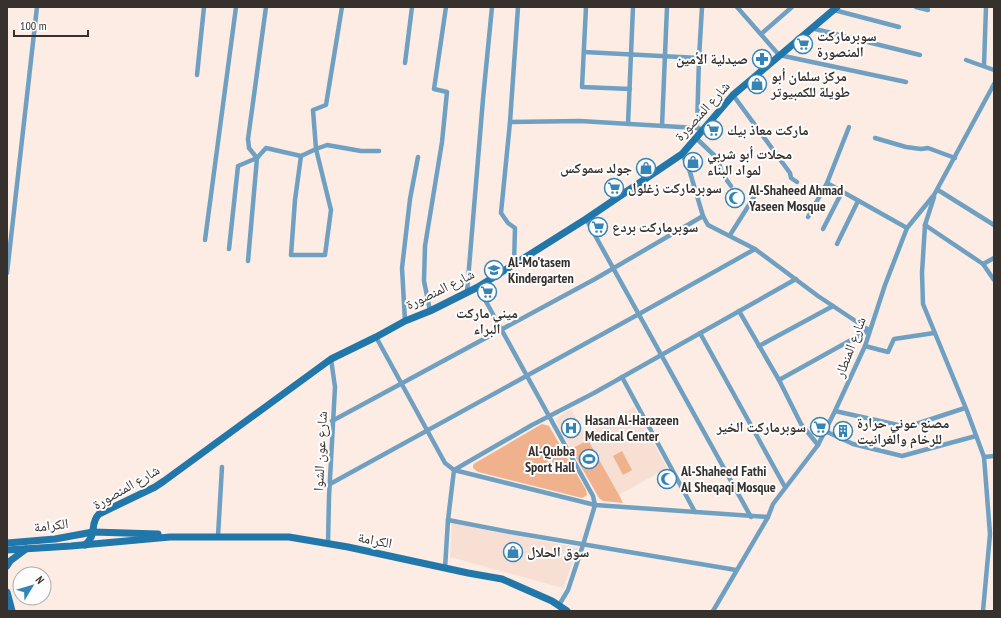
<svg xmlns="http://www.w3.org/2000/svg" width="1001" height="618" font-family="'PT Sans Narrow','Noto Naskh Arabic',sans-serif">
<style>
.built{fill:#f7dfd3}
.park{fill:#f0b28c}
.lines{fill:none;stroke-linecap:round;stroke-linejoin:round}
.street{stroke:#6fa0c2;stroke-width:4.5}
.secondary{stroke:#2177aa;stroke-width:7}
.labels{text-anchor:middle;stroke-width:4;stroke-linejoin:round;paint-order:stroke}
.poi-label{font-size:14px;font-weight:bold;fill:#37312e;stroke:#fdfdfd;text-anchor:start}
.street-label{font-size:14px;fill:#37312e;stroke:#fdfdfd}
</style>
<rect width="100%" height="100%" fill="#fcece3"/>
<g class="built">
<path d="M634 407 667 468 619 495 588 440 571 449 556 421 558 417 571 409 585 434Z"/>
<path d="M452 523 578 548 563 588 450 557Z"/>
</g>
<g class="park">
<path d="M542 424 549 426 586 490 587 495 582 498 478 472 473 468V465L475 463Z"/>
<path d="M588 440 619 495 623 503 603 501 599 498 571 449Z"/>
<path d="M622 451 632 470 623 475 613 456Z"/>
</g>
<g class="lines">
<g class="street">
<path d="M586 7 582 87 630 89"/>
<path d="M737 7 779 55 906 82"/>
<path d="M916 7 928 10"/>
<path d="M834 10 899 27"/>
<path d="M811 28 920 55"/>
<path d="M761 34 792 7"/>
<path d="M584 52 699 58"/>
<path d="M966 60 994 70"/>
<path d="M405 63 412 7"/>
<path d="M984 65 986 7"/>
<path d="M197 75 204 7"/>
<path d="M733 95 790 173 791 178 797 182"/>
<path d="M510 122 580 121 697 128 703 130"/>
<path d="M628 124 633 7"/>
<path d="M662 126 667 7"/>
<path d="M849 127 827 183 907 228"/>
<path d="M697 128 699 58 702 7"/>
<path d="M696 138 717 158 723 175 731 186"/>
<path d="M875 138 906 147 921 149 928 148 955 158"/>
<path d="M682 154 689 169 703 216 708 225 755 249 818 296 869 330 779 380"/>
<path d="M301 156 295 200 291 255H325L331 210 316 149 313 110 326 105 342 7"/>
<path d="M938 190 994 225"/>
<path d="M934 197 925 225 922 273 923 304 967 411 984 457 990 534 983 611"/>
<path d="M808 217 827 183"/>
<path d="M586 219 751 517"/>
<path d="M925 225 983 264 994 280"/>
<path d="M823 229 842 192"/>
<path d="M730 235 754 197"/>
<path d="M205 240 236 7"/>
<path d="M837 244 858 201"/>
<path d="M229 249 238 166 257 158 266 148 301 156 316 149 327 145 361 151H379"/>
<path d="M248 261 257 158 249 148 248 139 266 7"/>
<path d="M983 264 994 258"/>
<path d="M514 265 515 228 508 223 501 213 510 122 518 7"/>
<path d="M7 273 37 7"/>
<path d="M478 287 593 496 595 505 583 545 568 590 559 605"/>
<path d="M467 292 483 99 492 7"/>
<path d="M430 311 424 281 425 246 442 142 447 92 434 89 446 7"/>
<path d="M739 311 779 380 801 424 818 445"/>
<path d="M405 321 402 268 410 199 418 157"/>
<path d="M700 333 785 487"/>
<path d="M376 337 445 463 454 470 595 505 768 517"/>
<path d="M759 346 833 306"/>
<path d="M865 346 888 352 894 339 934 333"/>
<path d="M622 377 695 512"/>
<path d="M835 411 907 427 965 408"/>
<path d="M332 421 595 279 703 216"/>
<path d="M825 431 853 444 902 456 976 436"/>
<path d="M984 457 994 456"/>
<path d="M454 470 532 425 594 393 796 279"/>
<path d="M330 484 639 314 755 249"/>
<path d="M448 520 510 532 736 570"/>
<path d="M218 536 222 467"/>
<path d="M328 544 329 497 335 387 331 359"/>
<path d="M445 568 448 520 454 470"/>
<path d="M713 611 768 517 773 504 818 445 835 411 865 346 885 285 907 228 934 195 994 84"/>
</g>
<g class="secondary">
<path d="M7 543 55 539 93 532 158 534"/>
<path d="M85 545C98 534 89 524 99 514L155 487 164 481 331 359 376 337 405 321 430 311 478 287 586 219 682 154 733 95 837 7"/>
<path d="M7 550 71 546 170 537H289L348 547 468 573 502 579 552 601 567 611"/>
<path d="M7 566 10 561 26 549"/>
<path d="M7 592 12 611"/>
</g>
</g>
<defs>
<symbol id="supermarket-ring" viewBox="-11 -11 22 22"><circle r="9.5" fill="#fdfdfd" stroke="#3484b5" stroke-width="1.5"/><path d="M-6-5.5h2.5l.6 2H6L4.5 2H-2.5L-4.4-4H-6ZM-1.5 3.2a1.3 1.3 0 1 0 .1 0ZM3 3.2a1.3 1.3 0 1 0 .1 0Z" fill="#3484b5"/></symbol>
<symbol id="pharmacy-ring" viewBox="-11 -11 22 22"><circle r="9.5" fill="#fdfdfd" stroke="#3484b5" stroke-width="1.5"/><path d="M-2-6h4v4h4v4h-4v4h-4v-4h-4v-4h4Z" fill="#3484b5"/></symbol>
<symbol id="shop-ring" viewBox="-11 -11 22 22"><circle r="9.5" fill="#fdfdfd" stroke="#3484b5" stroke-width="1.5"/><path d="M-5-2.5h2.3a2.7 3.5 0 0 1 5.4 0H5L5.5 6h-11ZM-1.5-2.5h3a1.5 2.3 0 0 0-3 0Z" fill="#3484b5"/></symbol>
<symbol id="mosque-ring" viewBox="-11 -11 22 22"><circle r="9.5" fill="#fdfdfd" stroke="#3484b5" stroke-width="1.5"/><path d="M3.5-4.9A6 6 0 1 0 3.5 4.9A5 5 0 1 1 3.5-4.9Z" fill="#3484b5"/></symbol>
<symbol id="school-ring" viewBox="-11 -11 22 22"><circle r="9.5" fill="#fdfdfd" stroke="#3484b5" stroke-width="1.5"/><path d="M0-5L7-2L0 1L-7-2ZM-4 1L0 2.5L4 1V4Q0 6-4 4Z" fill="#3484b5"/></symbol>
<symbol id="hospital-ring" viewBox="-11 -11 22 22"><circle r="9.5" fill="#fdfdfd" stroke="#3484b5" stroke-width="1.5"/><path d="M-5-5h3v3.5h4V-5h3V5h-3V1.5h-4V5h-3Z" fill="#3484b5"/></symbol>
<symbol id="building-ring" viewBox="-11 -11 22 22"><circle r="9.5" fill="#fdfdfd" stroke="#3484b5" stroke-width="1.5"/><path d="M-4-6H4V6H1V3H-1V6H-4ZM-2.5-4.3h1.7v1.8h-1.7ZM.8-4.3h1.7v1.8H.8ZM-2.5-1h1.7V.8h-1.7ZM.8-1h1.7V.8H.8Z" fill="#3484b5"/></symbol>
<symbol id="stadium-ring" viewBox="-11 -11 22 22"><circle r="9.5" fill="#fdfdfd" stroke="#3484b5" stroke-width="1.5"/><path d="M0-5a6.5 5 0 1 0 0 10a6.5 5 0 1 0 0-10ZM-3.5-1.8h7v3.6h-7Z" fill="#3484b5"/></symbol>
</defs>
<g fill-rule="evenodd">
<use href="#supermarket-ring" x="792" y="33" width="22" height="22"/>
<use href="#pharmacy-ring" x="751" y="48" width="22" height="22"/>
<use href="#shop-ring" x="746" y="73" width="22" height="22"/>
<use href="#supermarket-ring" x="702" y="119" width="22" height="22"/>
<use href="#shop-ring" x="682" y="151" width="22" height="22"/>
<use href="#shop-ring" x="635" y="157" width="22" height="22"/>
<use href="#supermarket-ring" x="603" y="177" width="22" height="22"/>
<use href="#mosque-ring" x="724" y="187" width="22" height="22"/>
<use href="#supermarket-ring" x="587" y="216" width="22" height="22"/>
<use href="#school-ring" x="483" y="259" width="22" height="22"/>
<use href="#supermarket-ring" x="476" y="281" width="22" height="22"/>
<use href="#supermarket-ring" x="809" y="416" width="22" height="22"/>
<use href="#hospital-ring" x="560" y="417" width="22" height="22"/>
<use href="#building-ring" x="832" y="420" width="22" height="22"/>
<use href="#stadium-ring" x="578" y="448" width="22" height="22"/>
<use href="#mosque-ring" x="656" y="468" width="22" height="22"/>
<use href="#shop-ring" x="502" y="541" width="22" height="22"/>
</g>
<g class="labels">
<g class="poi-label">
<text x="817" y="41">سوبرماركت<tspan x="817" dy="16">المنصورة</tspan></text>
<text x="748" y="64" text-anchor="end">صيدلية الأمين</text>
<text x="771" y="81">مركز سلمان أبو<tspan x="771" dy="16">طويلة للكمبيوتر</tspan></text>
<text x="727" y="135">ماركت معاذ بيك</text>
<text x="707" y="159">محلات أبو شربي<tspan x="707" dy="16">لمواد البناء</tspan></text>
<text x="632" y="173" text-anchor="end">جولد سموكس</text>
<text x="628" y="193">سوبرماركت زغلول</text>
<text x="749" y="195">Al-Shaheed Ahmad<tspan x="749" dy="16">Yaseen Mosque</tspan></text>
<text x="612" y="232">سوبرماركت بردع</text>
<text x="508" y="267">Al-Mo'tasem<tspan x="508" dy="16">Kindergarten</tspan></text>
<text x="487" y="318" text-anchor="middle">ميني ماركت<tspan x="487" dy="16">البراء</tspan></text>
<text x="585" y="425">Hasan Al-Harazeen<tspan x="585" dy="16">Medical Center</tspan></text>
<text x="857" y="428">مصنع عوني حرارة<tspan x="857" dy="16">للرخام والغرانيت</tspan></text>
<text x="806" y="432" text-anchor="end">سوبرماركت الخير</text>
<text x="575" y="456" text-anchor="end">Al-Qubba<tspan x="575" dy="16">Sport Hall</tspan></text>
<text x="681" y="476">Al-Shaheed Fathi<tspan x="681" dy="16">Al Sheqaqi Mosque</tspan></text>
<text x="527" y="557">سوق الحلال</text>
</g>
<g class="street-label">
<text transform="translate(702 111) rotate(-48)" y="5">شارع المنصورة</text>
<text transform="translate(440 289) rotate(-26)" y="5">شارع المنصورة</text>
<text transform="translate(850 347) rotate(-69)" y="5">شارع المنطار</text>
<text transform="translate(320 451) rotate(-87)" y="5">شارع عون الشوا</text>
<text transform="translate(126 487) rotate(-30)" y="5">شارع المنصورة</text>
<text transform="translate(51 525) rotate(-7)" y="5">الكرامة</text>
<text transform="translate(375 540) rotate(11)" y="5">الكرامة</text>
</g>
</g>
<rect width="1001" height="618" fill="none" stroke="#37312e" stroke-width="16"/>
<g transform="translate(32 586) rotate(52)"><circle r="19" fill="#fdfdfd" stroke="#aeabaa"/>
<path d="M0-3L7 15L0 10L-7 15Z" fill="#3484b5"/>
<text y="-6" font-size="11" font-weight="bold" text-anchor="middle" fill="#37312e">N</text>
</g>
<path d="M14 30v6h74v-6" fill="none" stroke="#37312e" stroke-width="2"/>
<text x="20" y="30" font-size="12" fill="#37312e" stroke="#fdfdfd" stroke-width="3" paint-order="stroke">100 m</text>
</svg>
